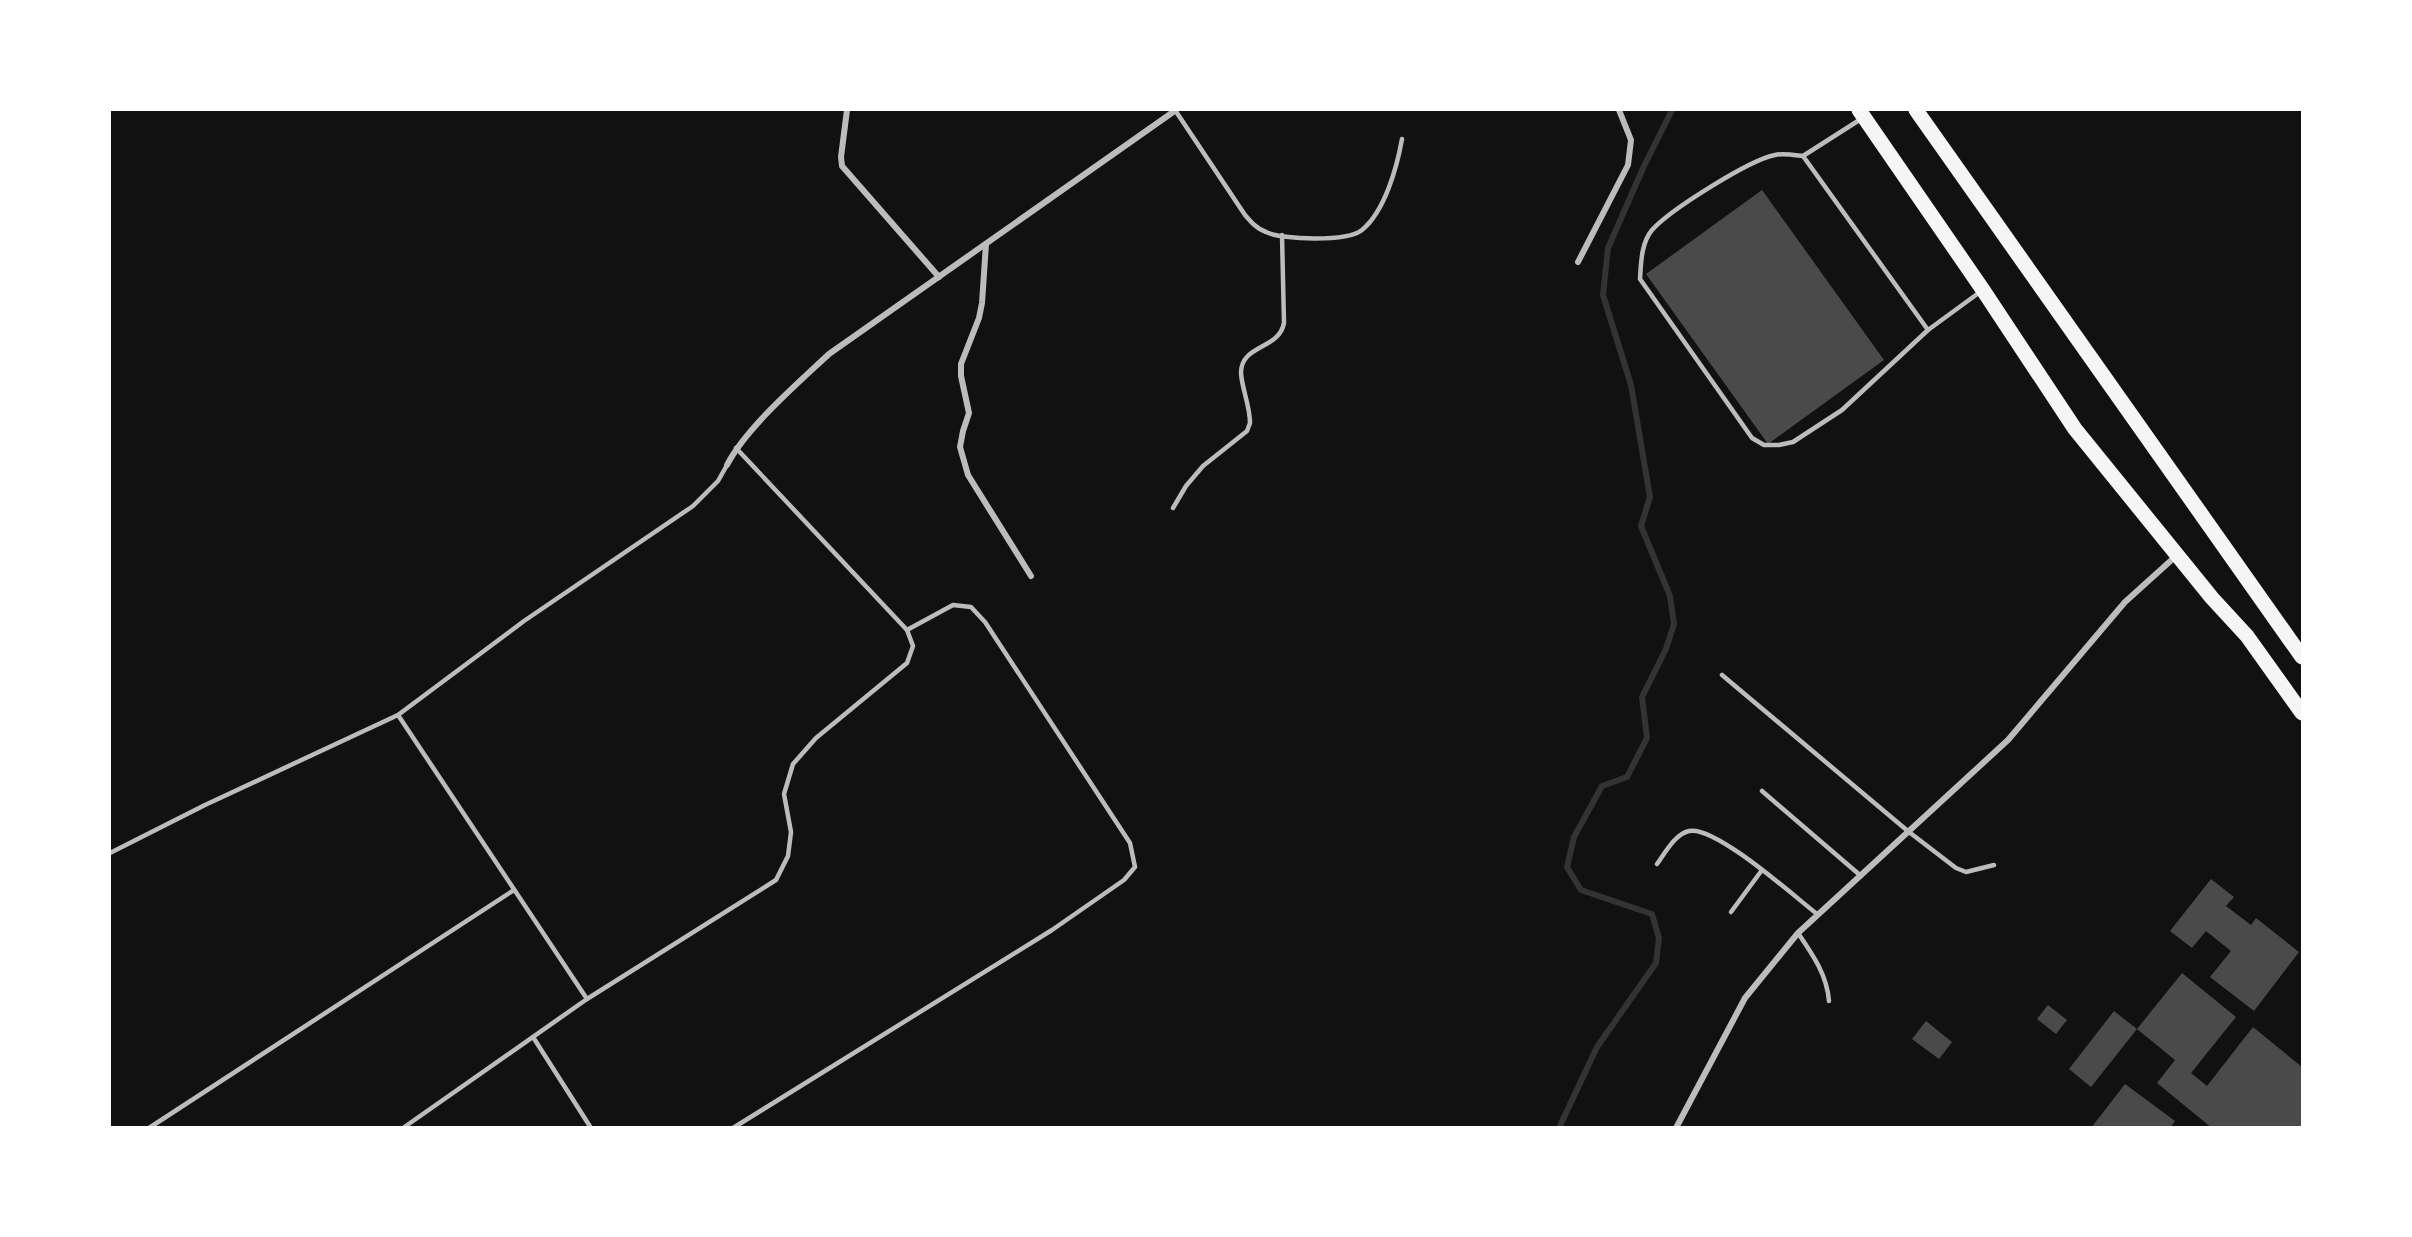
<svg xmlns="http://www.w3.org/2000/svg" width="2412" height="1237" font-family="'Nunito Sans',sans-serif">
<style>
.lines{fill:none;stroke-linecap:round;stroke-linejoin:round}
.stream{stroke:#333;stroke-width:6}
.building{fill:#4a4a4a}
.service{stroke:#bcbcbc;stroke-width:4.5}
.minor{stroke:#bcbcbc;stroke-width:6}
.primary{stroke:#f5f5f5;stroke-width:15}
</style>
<rect width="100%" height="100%" fill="#111"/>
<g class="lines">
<path class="stream" d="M1559 1128 1597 1047 1656 963 1659 938 1652 914 1581 890 1567 867 1574 837 1602 786 1627 777 1647 738 1642 697 1666 649 1674 624 1670 596 1641 526 1650 497 1631 385 1603 295 1608 248 1644 166 1672 110"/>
</g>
<g class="building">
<path d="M1762 190 1884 360 1768 444 1646 274Z"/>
<path d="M2211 879 2234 897 2226 906 2251 925 2256 918 2299 952 2254 1011 2210 977 2231 951 2206 931 2192 948 2170 931Z"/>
<path d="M2182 973 2236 1017 2191 1073 2207 1086 2253 1027 2302 1067V1128H2212L2157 1083 2175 1060 2137 1029Z"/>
<path d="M2048 1005 2067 1020 2056 1034 2037 1019Z"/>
<path d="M2114 1011 2137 1029 2091 1087 2069 1069Z"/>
<path d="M1926 1021 1952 1042 1939 1059 1912 1039Z"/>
<path d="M2125 1084 2175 1121 2170 1128H2091Z"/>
</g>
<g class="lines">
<g class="service">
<path d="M1175 110 1245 215C1251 222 1257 229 1266 232 1283 240 1347 242 1362 230 1385 211 1397 167 1402 139"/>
<path d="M1861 119 1803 156 1928 330 1980 292"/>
<path d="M1803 156C1794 155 1783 153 1775 155 1749 160 1670 210 1652 230 1641 243 1641 264 1640 279L1752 438 1764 445H1779L1793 442 1842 410 1928 330"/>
<path d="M1173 508 1186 486 1203 466 1247 431 1250 423C1250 406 1242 389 1241 373 1241 344 1279 350 1284 323L1282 235"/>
<path d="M1722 675 1909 832 1956 868 1966 872 1994 865"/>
<path d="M398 715 587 999"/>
<path d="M1762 791 1861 876"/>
<path d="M110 853 205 805 398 715 524 621 693 506 718 481 727 465"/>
<path d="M1657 864C1665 853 1675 834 1689 831 1715 825 1795 897 1817 914"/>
<path d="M1731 912 1762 870"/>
<path d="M1798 933C1813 955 1827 975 1829 1001"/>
<path d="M533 1037 591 1128"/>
<path d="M149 1128 514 890"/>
<path d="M403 1128 587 999 776 880 788 856 791 832 784 794 793 764 816 738 907 663 913 646 907 630 736 448"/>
<path d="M733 1128 1052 930 1124 880 1135 867 1130 843 985 622 971 607 953 605 907 630"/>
</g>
<g class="minor">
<path d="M847 110 841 157 842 166 939 277"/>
<path d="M986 244 982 303 979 318 961 364V376L969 413 963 431 960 447 968 475 1031 576"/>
<path d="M1578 262 1628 165 1631 140 1619 110"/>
<path d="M727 465C746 428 797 384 829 354L1176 110"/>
<path d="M1676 1128 1745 998 1798 933 2008 740 2125 602 2176 556"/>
</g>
<g class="primary">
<path d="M1859 110 1983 290 2075 429 2212 598 2247 636 2302 713"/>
<path d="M1916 110 2302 657"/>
</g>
</g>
<rect width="2412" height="1237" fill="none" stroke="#ffffff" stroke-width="222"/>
</svg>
